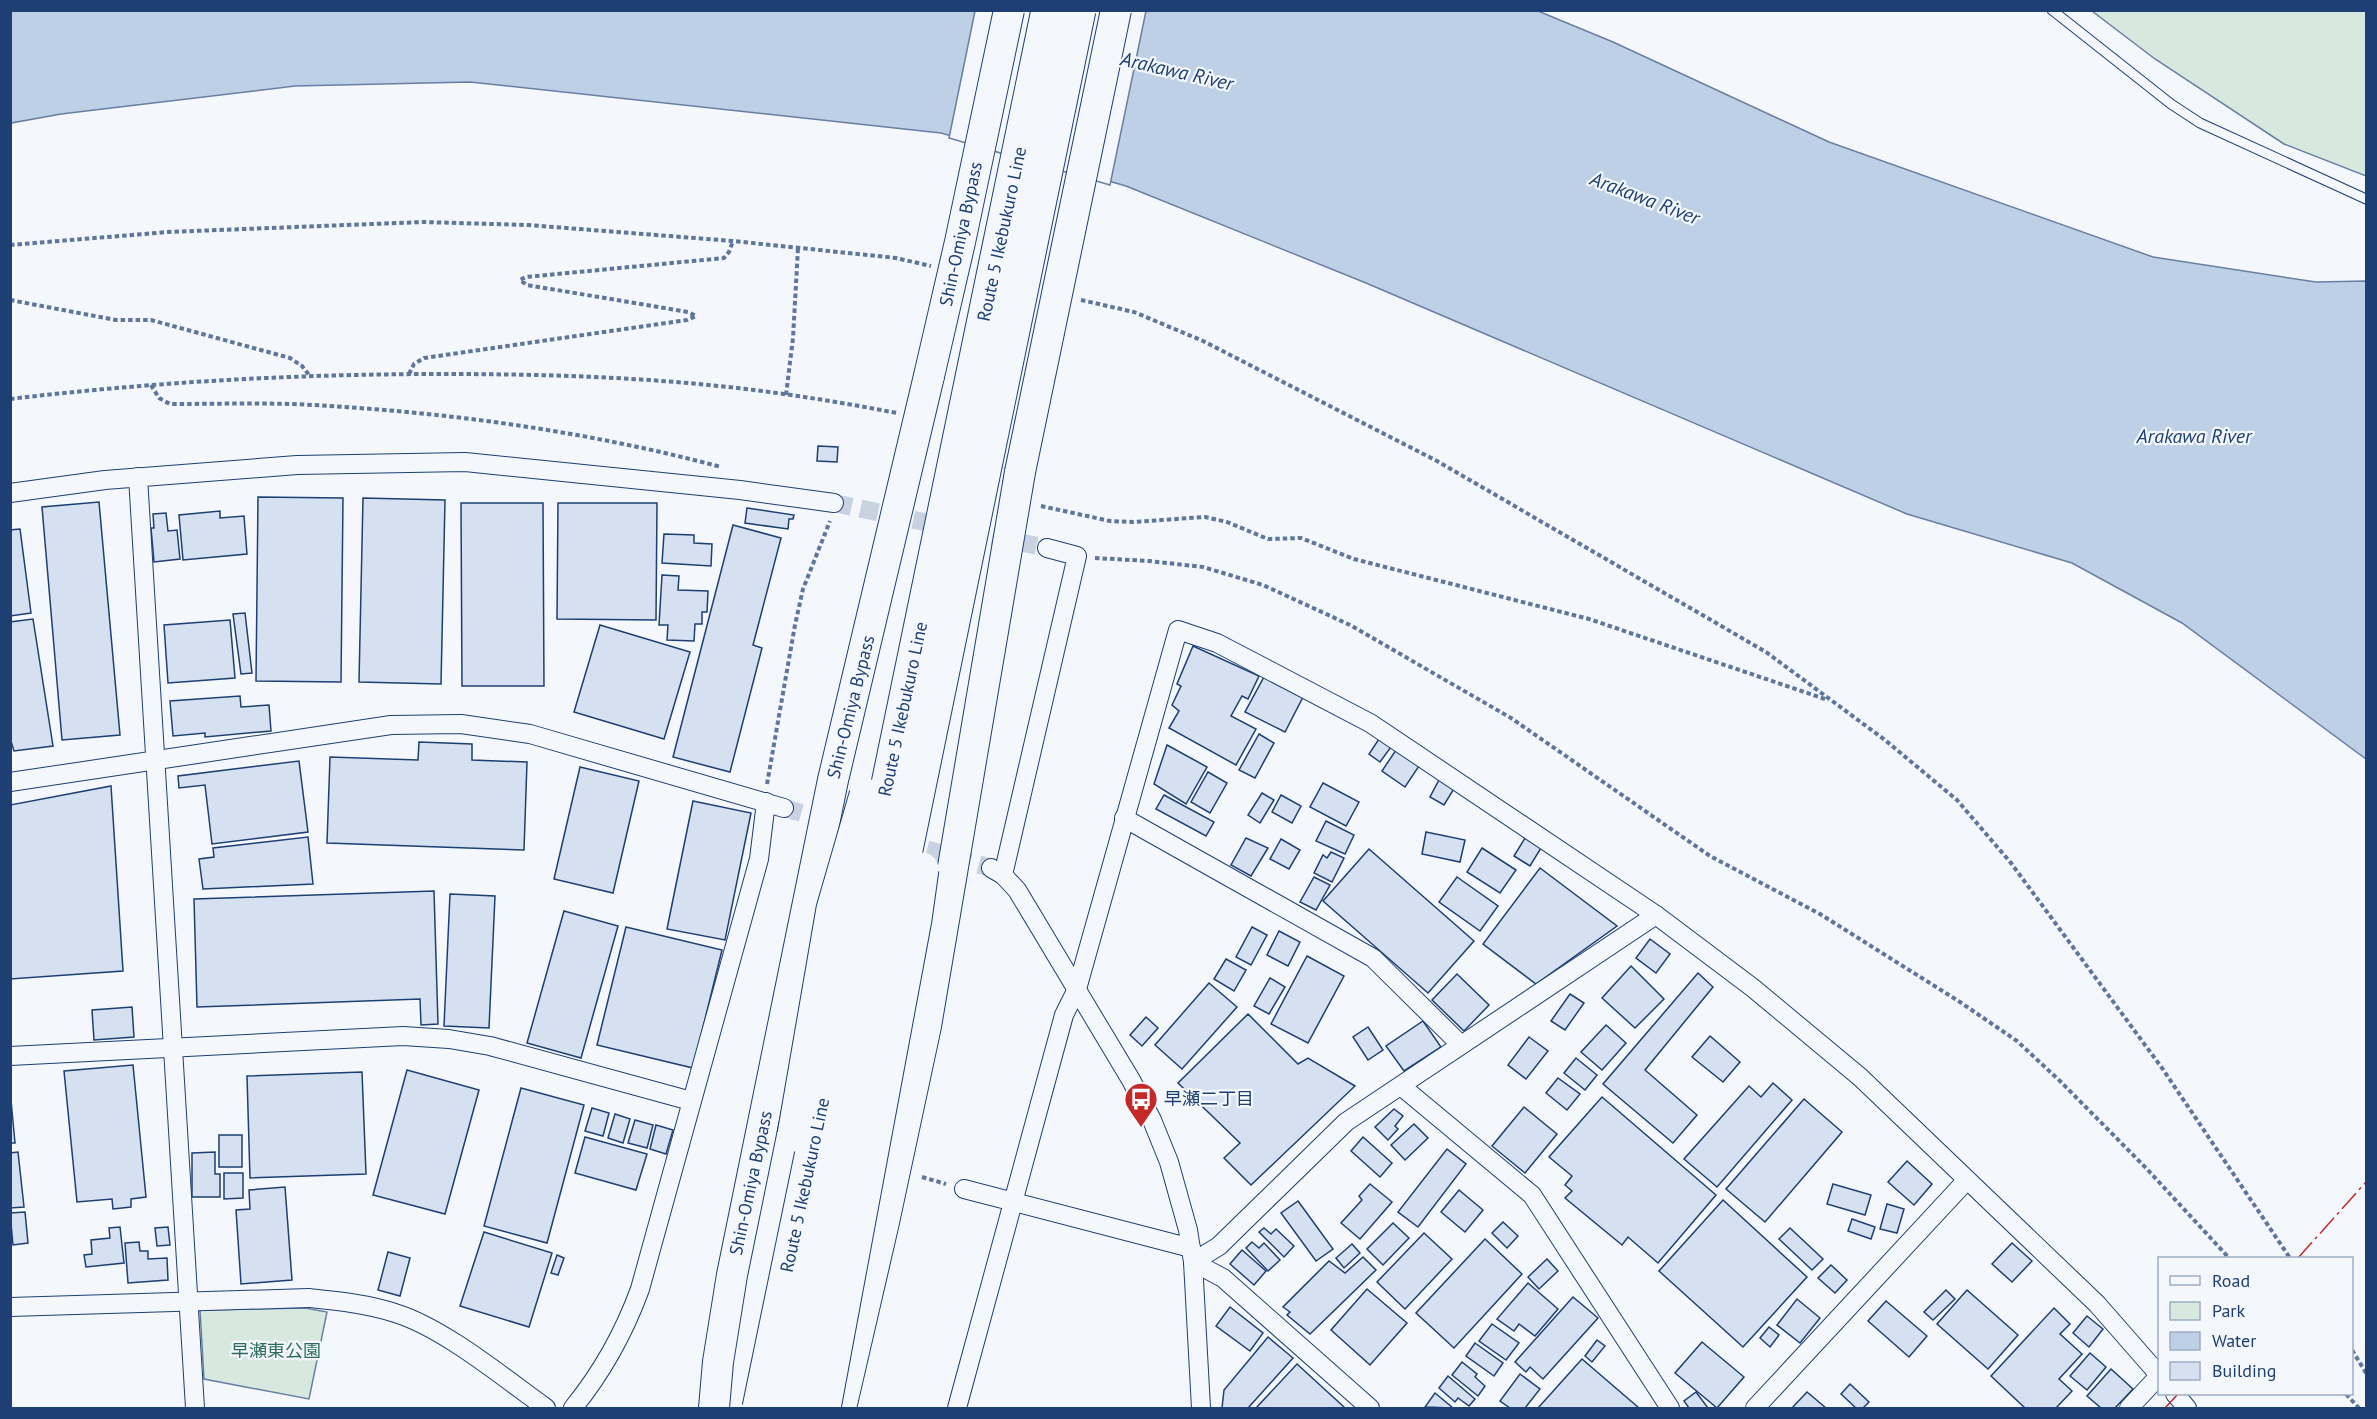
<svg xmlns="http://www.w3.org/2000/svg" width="2377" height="1419" font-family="'PT Sans','Noto Sans JP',sans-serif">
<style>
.green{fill:#d7e8df;stroke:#687fa3;stroke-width:1.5}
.water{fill:#bed0e5;stroke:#687fa3;stroke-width:1.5}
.pier{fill:#f4f7fb;stroke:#687fa3;stroke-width:1.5}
.building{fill:#d5e0f0;stroke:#1d3f73;stroke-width:1.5}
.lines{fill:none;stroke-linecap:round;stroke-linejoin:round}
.minor-tunnel{stroke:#c9d2e0;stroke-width:18;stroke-dasharray:18 9;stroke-linecap:butt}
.service-casing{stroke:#1d3f73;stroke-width:11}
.minor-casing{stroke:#1d3f73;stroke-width:20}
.trunk-casing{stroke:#1d3f73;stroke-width:32}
.path{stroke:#5e769c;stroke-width:4;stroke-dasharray:4.5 3;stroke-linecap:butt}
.service{stroke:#f4f7fb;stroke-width:9}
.minor{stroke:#f4f7fb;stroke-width:18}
.trunk{stroke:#f4f7fb;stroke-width:30}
.trunk-bridge-casing{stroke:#1d3f73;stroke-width:32;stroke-linecap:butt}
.motorway-bridge-casing{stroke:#1d3f73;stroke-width:35;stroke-linecap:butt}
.trunk-bridge{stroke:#f4f7fb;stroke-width:30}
.motorway-bridge{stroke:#f4f7fb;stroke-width:33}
.power{stroke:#c62828;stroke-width:1.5;stroke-dasharray:21 4.5 3 4.5;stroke-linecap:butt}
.labels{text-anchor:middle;stroke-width:4.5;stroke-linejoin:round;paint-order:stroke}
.street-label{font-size:18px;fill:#1d3f73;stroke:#f4f7fb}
.poi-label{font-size:18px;fill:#1d3f73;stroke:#f4f7fb;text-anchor:start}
.park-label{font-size:18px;fill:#2c6c60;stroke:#f4f7fb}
.water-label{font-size:20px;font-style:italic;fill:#1d3f73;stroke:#f4f7fb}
</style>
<rect width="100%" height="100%" fill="#f4f7fb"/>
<g class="green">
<path d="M2092 11H2366V176L2284 144 2155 59Z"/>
<path d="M305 1308 327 1312 309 1399 204 1379 200 1310Z"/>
</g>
<path class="water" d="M11 11H1538L1613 42 1829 142 2153 257 2316 282 2366 281V759L2182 623 2072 563 1907 514 1366 283 1126 186 941 133 470 82 295 86 61 114 11 123Z"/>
<path class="pier" d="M975 11H1146L1110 185 949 138Z"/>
<g class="building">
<path d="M818 446 838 447 837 462 817 461Z"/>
<path d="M258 497 343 498 341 682 256 681Z"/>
<path d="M363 498 445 500 441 684 359 682Z"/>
<path d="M99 502 120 735 62 740 42 507Z"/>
<path d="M461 503H543L544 686H462Z"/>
<path d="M558 503H657L656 620 557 619Z"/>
<path d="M747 508 794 515 793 519H789L788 529 745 523Z"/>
<path d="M220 511V518L244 516 247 554 183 560 179 515Z"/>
<path d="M166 513 168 531 177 530 180 559 154 562 151 528H154L153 514Z"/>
<path d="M733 525 781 538 753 645 762 648 730 772 673 757Z"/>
<path d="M20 529 31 613 10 616V530Z"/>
<path d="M664 534 694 535V543L712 544 711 566 662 563Z"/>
<path d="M662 575 679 576 678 590 708 591 707 612H702V624H695L694 641 667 640 668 625H659Z"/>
<path d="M245 613 252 673 241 674 233 614Z"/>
<path d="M33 619 53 746 14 751 10 738V622Z"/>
<path d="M230 620 235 678 168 683 164 625Z"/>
<path d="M600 625 690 652 664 739 574 712Z"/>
<path d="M1193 646 1259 676 1248 699 1242 696 1231 716 1256 729 1236 765 1169 728 1179 711 1172 705 1181 686 1177 684Z"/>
<path d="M1264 677 1303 697 1285 732 1245 712Z"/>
<path d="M240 696 241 707 269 705 271 731 205 737V733L173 736 170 701Z"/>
<path d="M1259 734 1274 743 1255 778 1239 770Z"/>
<path d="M1379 739 1391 747 1380 762 1369 754Z"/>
<path d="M419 742 472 744V760L527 762 524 850 327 843 330 757 418 760Z"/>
<path d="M1167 745 1207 767 1186 804 1154 784Z"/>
<path d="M1396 750 1419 766 1405 787 1382 771Z"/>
<path d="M299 761 308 832 212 844 205 785 179 788 178 776Z"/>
<path d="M580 767 639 781 613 893 554 879Z"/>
<path d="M1208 772 1227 783 1210 813 1191 802Z"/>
<path d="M1440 778 1455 787 1444 805 1430 797Z"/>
<path d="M1323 783 1359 802 1346 826 1310 807Z"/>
<path d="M111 786 123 971 10 979V805Z"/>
<path d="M1262 793 1274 800 1260 823 1248 815Z"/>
<path d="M1164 795 1214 822 1206 836 1156 809Z"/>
<path d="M1281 795 1301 806 1292 823 1272 812Z"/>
<path d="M693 801 751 813 725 940 667 929Z"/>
<path d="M1326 821 1354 835 1345 854 1316 841Z"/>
<path d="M1426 832 1465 840 1460 862 1422 854Z"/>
<path d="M308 837 313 884 203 889 199 859 214 857 213 848Z"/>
<path d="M1246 838 1268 848 1251 876 1231 865Z"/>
<path d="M1525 838 1541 848 1530 866 1514 856Z"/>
<path d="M1281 839 1300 850 1289 869 1270 859Z"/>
<path d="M1482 848 1516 870 1500 893 1467 872Z"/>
<path d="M1369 849 1474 941 1428 993 1323 901Z"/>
<path d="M1331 852 1344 858 1332 882 1314 873 1323 855 1327 858Z"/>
<path d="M1540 868 1617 926 1536 984 1483 944Z"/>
<path d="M1314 877 1330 885 1316 910 1300 902Z"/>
<path d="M1457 877 1498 906 1480 931 1439 902Z"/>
<path d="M434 891 438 1024 421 1025 420 999 197 1007 194 899Z"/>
<path d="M450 894 495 896 489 1028 444 1026Z"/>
<path d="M564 911 618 926 581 1058 527 1043Z"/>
<path d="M626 927 722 950 693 1068 597 1045Z"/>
<path d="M1252 927 1267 935 1251 965 1236 957Z"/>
<path d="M1279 931 1300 942 1288 966 1267 955Z"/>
<path d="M1650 939 1670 954 1656 973 1636 958Z"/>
<path d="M1307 956 1344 976 1308 1043 1271 1024Z"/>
<path d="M1226 959 1246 970 1234 991 1214 979Z"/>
<path d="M1631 966 1664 999 1635 1028 1602 998Z"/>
<path d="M1698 973 1713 987 1645 1070 1697 1115 1673 1143 1603 1084Z"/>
<path d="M1457 974 1489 1005 1464 1031 1432 1000Z"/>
<path d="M1270 978 1285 987 1269 1014 1254 1006Z"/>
<path d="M1209 983 1237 1007 1182 1069 1155 1045Z"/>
<path d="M1570 994 1584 1003 1565 1030 1551 1021Z"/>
<path d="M132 1007 134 1037 94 1040 92 1010Z"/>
<path d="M1248 1014 1298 1064 1308 1058 1355 1086 1251 1185 1224 1158 1240 1143 1178 1083Z"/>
<path d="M1146 1017 1158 1028 1142 1046 1130 1035Z"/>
<path d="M1423 1021 1441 1047 1404 1071 1386 1046Z"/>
<path d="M1606 1025 1626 1043 1602 1070 1581 1052Z"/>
<path d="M1368 1027 1383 1050 1368 1060 1353 1037Z"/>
<path d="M1710 1036 1740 1062 1723 1082 1692 1057Z"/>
<path d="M1529 1037 1548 1051 1526 1079 1508 1065Z"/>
<path d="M1576 1058 1597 1075 1585 1090 1564 1073Z"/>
<path d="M133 1065 146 1197 131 1199V1207L113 1209 112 1199 77 1202 64 1071Z"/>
<path d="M407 1070 479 1090 445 1214 373 1195Z"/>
<path d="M362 1072 366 1174 250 1178 247 1076Z"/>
<path d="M1558 1078 1580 1094 1567 1110 1546 1093Z"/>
<path d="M1773 1083 1792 1100 1717 1187 1684 1159 1749 1086 1761 1097Z"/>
<path d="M521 1088 584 1105 547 1243 484 1226Z"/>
<path d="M1602 1097 1716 1195 1658 1263 1628 1237 1622 1245 1565 1198 1572 1191 1565 1185 1572 1176 1549 1157Z"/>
<path d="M1804 1099 1842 1132 1765 1222 1726 1189Z"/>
<path d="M11 1100 15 1143H10V1101Z"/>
<path d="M1524 1107 1557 1134 1525 1173 1492 1146Z"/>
<path d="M592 1108 609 1113 603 1136 585 1131Z"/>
<path d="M1394 1109 1403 1116 1395 1126 1398 1129 1388 1140 1375 1127Z"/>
<path d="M615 1114 630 1119 623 1143 608 1138Z"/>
<path d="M635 1120 653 1125 647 1148 628 1143Z"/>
<path d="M1414 1124 1428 1138 1405 1160 1391 1145Z"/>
<path d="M656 1125 673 1130 666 1154 650 1149Z"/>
<rect x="219" y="1135" width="23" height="32"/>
<path d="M585 1137 647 1154 636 1190 575 1173Z"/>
<path d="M1363 1137 1392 1163 1380 1177 1351 1151Z"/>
<path d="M1447 1149 1466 1164 1418 1227 1398 1212Z"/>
<path d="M18 1152 24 1207 10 1208V1153Z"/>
<path d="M215 1152V1174H220V1197H192V1153Z"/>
<path d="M1907 1161 1932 1184 1914 1205 1888 1182Z"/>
<path d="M224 1173H243V1198L224 1199Z"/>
<path d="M1370 1184 1392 1202 1360 1239 1341 1223 1362 1200 1359 1196Z"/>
<path d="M1833 1184 1871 1195 1865 1215 1827 1204Z"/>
<path d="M285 1187 292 1280 241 1284 236 1210 250 1209 249 1190Z"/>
<path d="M1459 1190 1483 1210 1465 1232 1441 1212Z"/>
<path d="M1723 1200 1807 1277 1743 1347 1659 1271Z"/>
<path d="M1298 1201 1333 1249 1316 1261 1281 1213Z"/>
<path d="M1887 1204 1904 1209 1897 1233 1880 1229Z"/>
<path d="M25 1212 28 1243 13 1245 10 1213Z"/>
<path d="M1852 1219 1875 1227 1871 1239 1848 1231Z"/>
<path d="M1503 1222 1518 1236 1507 1248 1492 1233Z"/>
<path d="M1393 1223 1409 1238 1383 1265 1367 1249Z"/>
<path d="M120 1227 124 1263 86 1267 84 1255 92 1254 91 1240 110 1238 109 1228Z"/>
<path d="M168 1227 170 1245 157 1246 155 1228Z"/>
<path d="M1264 1228 1271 1234 1276 1229 1294 1246 1284 1257 1259 1232Z"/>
<path d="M1790 1228 1823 1259 1812 1270 1779 1239Z"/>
<path d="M484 1232 552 1253 529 1327 460 1306Z"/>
<path d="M1424 1233 1452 1259 1405 1309 1377 1282Z"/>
<path d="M1485 1239 1522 1274 1454 1348 1416 1313Z"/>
<path d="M139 1242 140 1251H148V1259L167 1258 168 1280 128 1283 125 1243Z"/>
<path d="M1252 1242 1259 1248 1264 1243 1280 1260 1268 1271 1246 1248Z"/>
<path d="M2012 1243 2032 1261 2012 1282 1992 1264Z"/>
<path d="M1352 1244 1360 1253 1344 1268 1336 1258Z"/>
<path d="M1242 1250 1266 1271 1254 1285 1230 1264Z"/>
<path d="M388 1252 410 1258 400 1296 378 1290Z"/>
<path d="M557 1255 564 1258 558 1275 551 1273Z"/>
<path d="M1363 1257 1376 1270 1310 1334 1287 1315 1290 1312 1283 1307 1329 1261 1345 1273Z"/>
<path d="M1547 1259 1558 1271 1539 1289 1528 1277Z"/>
<path d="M1831 1265 1847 1280 1835 1293 1818 1278Z"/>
<path d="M1528 1283 1558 1309 1535 1336 1519 1324 1514 1331 1497 1319Z"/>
<path d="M1367 1289 1407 1323 1370 1365 1331 1330Z"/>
<path d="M1946 1290 1955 1299 1933 1320 1924 1312Z"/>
<path d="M1967 1290 2018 1335 1988 1369 1937 1324Z"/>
<path d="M1573 1297 1598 1318 1543 1379 1530 1367 1526 1372 1515 1362Z"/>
<path d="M1797 1299 1820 1318 1800 1343 1777 1325Z"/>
<path d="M1886 1301 1927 1336 1909 1357 1868 1321Z"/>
<path d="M1230 1307 1263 1333 1250 1351 1216 1326Z"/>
<path d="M2054 1308 2070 1324 2060 1334 2082 1354 2059 1379 2072 1391 2056 1408H2025L1991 1376Z"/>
<path d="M2087 1316 2103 1329 2089 1347 2073 1333Z"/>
<path d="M1492 1324 1519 1343 1506 1360 1479 1341Z"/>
<path d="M1769 1327 1779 1335 1770 1347 1760 1338Z"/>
<path d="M1268 1337 1293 1358 1248 1408H1222L1224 1390Z"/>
<path d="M1597 1340 1605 1346 1592 1362 1585 1356Z"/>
<path d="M1702 1342 1744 1377 1717 1408 1675 1373Z"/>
<path d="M1475 1343 1503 1363 1494 1376 1466 1356Z"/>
<path d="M2090 1353 2106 1367 2087 1390 2070 1376Z"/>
<path d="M1582 1359 1639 1408H1538Z"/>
<path d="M1462 1362 1477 1374 1475 1377 1485 1386 1478 1396 1452 1375Z"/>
<path d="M1297 1364 1344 1407 1342 1408H1256Z"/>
<path d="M2111 1369 2133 1389 2115 1408H2101L2087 1396Z"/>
<path d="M1520 1374 1540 1389 1525 1408H1510L1500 1401Z"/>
<path d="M1448 1376 1475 1399 1469 1406 1458 1398 1455 1402 1439 1388Z"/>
<path d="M1850 1384 1869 1402 1863 1408H1856L1841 1394Z"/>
<path d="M1696 1392 1708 1408H1689L1684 1401Z"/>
<path d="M1807 1392 1826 1408H1792Z"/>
<path d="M1435 1393 1453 1408H1452L1425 1407Z"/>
</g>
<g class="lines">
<g class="minor-tunnel">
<path d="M834 503 1047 548"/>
<path d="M784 808 834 822"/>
<path d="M901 842 991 868"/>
</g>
<defs>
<path id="service" d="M2052 10 2171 104 2200 123 2366 199"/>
<g id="minor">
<path d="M138 477 195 1408"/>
<path d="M10 493 105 480 297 465 465 462 740 490 834 503"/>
<path d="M10 782 391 725 461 724 530 734 784 808"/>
<path d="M1124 818 1373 958 1461 1045"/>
<path d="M991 868 1003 875 1017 890 1131 1080 1152 1120 1169 1162 1188 1230 1193 1262 1201 1408"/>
<path d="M1003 875 1077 556 1047 548"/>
<path d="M10 1056 403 1036 449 1039 490 1046 691 1101"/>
<path d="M1401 1086 1532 1195 1670 1408"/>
<path d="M964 1189 1191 1248"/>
<path d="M1193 1262 1219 1246 1346 1122 1656 915"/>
<path d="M1193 1262 1223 1278 1370 1408"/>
<path d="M10 1307 309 1298C338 1301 368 1304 395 1313 444 1328 504 1378 546 1408"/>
<path d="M2175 1394 2187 1408"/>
<path d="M573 1408C603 1371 624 1333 640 1289L759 859 766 802"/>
<path d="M957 1408 1064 1015 1077 989 1178 630 1217 643 1370 723 1656 915 1753 988 1860 1077 2097 1304 2160 1376"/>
<path d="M1755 1408 1966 1181"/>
<path d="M2129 1408 2159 1376"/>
</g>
<g id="trunk">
<path d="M714 1408 718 1362 732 1275 833 780 929 376"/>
<path d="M841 1408 884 1222 926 1026 1020 472"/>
</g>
</defs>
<use href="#service" class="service-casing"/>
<use href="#minor" class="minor-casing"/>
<use href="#trunk" class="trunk-casing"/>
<g class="path">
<path d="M10 245 168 232 423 222 528 225 733 241 896 258 931 266"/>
<path d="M10 300 116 320H151L290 358 302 366 309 375"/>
<path d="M1081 300 1134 312 1203 341 1437 461 1766 652 1885 740 1957 800 2011 863 2162 1068 2290 1258"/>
<path d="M409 374 414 364 424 358 687 320 696 316 688 312 527 285 520 280 526 277 724 258 729 252 733 241"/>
<path d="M151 385 159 398 170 404C223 404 277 402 329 406 461 414 594 433 721 467"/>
<path d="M786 395 793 338 798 248"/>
<path d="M10 399C153 382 297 374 441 374 545 374 650 377 754 390 802 396 850 404 897 413"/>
<path d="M1041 506 1110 521 1133 522 1205 517 1227 522 1268 539 1301 538 1354 559 1589 619 1828 700"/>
<path d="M1095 558 1149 561 1203 567 1263 585 1350 625 1511 718 1710 856 1820 914 1960 1002 2017 1041 2060 1081 2147 1169 2229 1258"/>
<path d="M767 784 795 625 803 589 830 521"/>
<path d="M922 1177 946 1184"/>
<path d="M2352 1350 2366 1373"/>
<path d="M2346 1394 2359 1408"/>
</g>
<use href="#service" class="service"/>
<use href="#minor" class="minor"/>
<use href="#trunk" class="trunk"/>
<defs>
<g id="trunk-bridge">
<path d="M929 376 960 242 1009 10"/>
<path d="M1020 472 1116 10"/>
</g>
<g id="motorway-bridge">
<path d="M794 1135 833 909 866 795"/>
<path d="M759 1408 1048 10"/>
<path d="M791 1408 1079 10"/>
<path d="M824 1408 915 919 922 869"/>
</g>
</defs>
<use href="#trunk-bridge" class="trunk-bridge-casing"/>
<use href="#motorway-bridge" class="motorway-bridge-casing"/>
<use href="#trunk-bridge" class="trunk-bridge"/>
<use href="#motorway-bridge" class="motorway-bridge"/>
<g class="power">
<path d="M2298 1258 2366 1182"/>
<path d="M2165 1408 2178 1394"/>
</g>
</g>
<defs>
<symbol id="bus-pin" viewBox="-11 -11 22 30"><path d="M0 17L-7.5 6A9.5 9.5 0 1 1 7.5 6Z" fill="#c62828" stroke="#f4f7fb"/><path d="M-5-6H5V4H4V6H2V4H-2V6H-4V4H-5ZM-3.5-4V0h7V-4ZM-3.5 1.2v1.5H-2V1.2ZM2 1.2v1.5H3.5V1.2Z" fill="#fff"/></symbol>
</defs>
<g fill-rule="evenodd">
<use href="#bus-pin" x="1122" y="1080" width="38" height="52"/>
</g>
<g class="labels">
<g class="street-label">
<text transform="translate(961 234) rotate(-78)" y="6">Shin-Omiya Bypass</text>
<text transform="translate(1002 234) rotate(-78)" y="6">Route 5 Ikebukuro Line</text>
<text transform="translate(851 707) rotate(-76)" y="6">Shin-Omiya Bypass</text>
<text transform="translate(903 709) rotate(-78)" y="6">Route 5 Ikebukuro Line</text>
<text transform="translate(751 1183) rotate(-78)" y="6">Shin-Omiya Bypass</text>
<text transform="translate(805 1185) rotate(-78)" y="6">Route 5 Ikebukuro Line</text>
</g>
<g class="poi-label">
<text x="1164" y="1105">早瀬二丁目</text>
</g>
<g class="park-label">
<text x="276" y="1357">早瀬東公園</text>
</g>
<g class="water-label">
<text transform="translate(1177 71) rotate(13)" y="7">Arakawa River</text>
<text transform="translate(1645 198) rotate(21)" y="7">Arakawa River</text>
<text x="2194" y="443">Arakawa River</text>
</g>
</g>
<rect width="2377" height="1419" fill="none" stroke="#1d3f73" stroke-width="24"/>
<rect x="2158" y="1257" width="195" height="138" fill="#f4f7fb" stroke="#9eadc5" stroke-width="1.5"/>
<rect x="2170" y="1276" width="30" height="9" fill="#f4f7fb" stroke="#9eadc5" stroke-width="1.5"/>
<text x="2212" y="1287" font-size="18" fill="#1d3f73">Road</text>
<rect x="2170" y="1302" width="30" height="18" fill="#d7e8df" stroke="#9eadc5" stroke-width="1.5"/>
<text x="2212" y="1317" font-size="18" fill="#1d3f73">Park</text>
<rect x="2170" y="1332" width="30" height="18" fill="#bed0e5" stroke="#9eadc5" stroke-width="1.5"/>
<text x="2212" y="1347" font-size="18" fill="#1d3f73">Water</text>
<rect x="2170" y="1362" width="30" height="18" fill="#d5e0f0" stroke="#9eadc5" stroke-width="1.5"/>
<text x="2212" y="1377" font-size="18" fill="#1d3f73">Building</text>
</svg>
